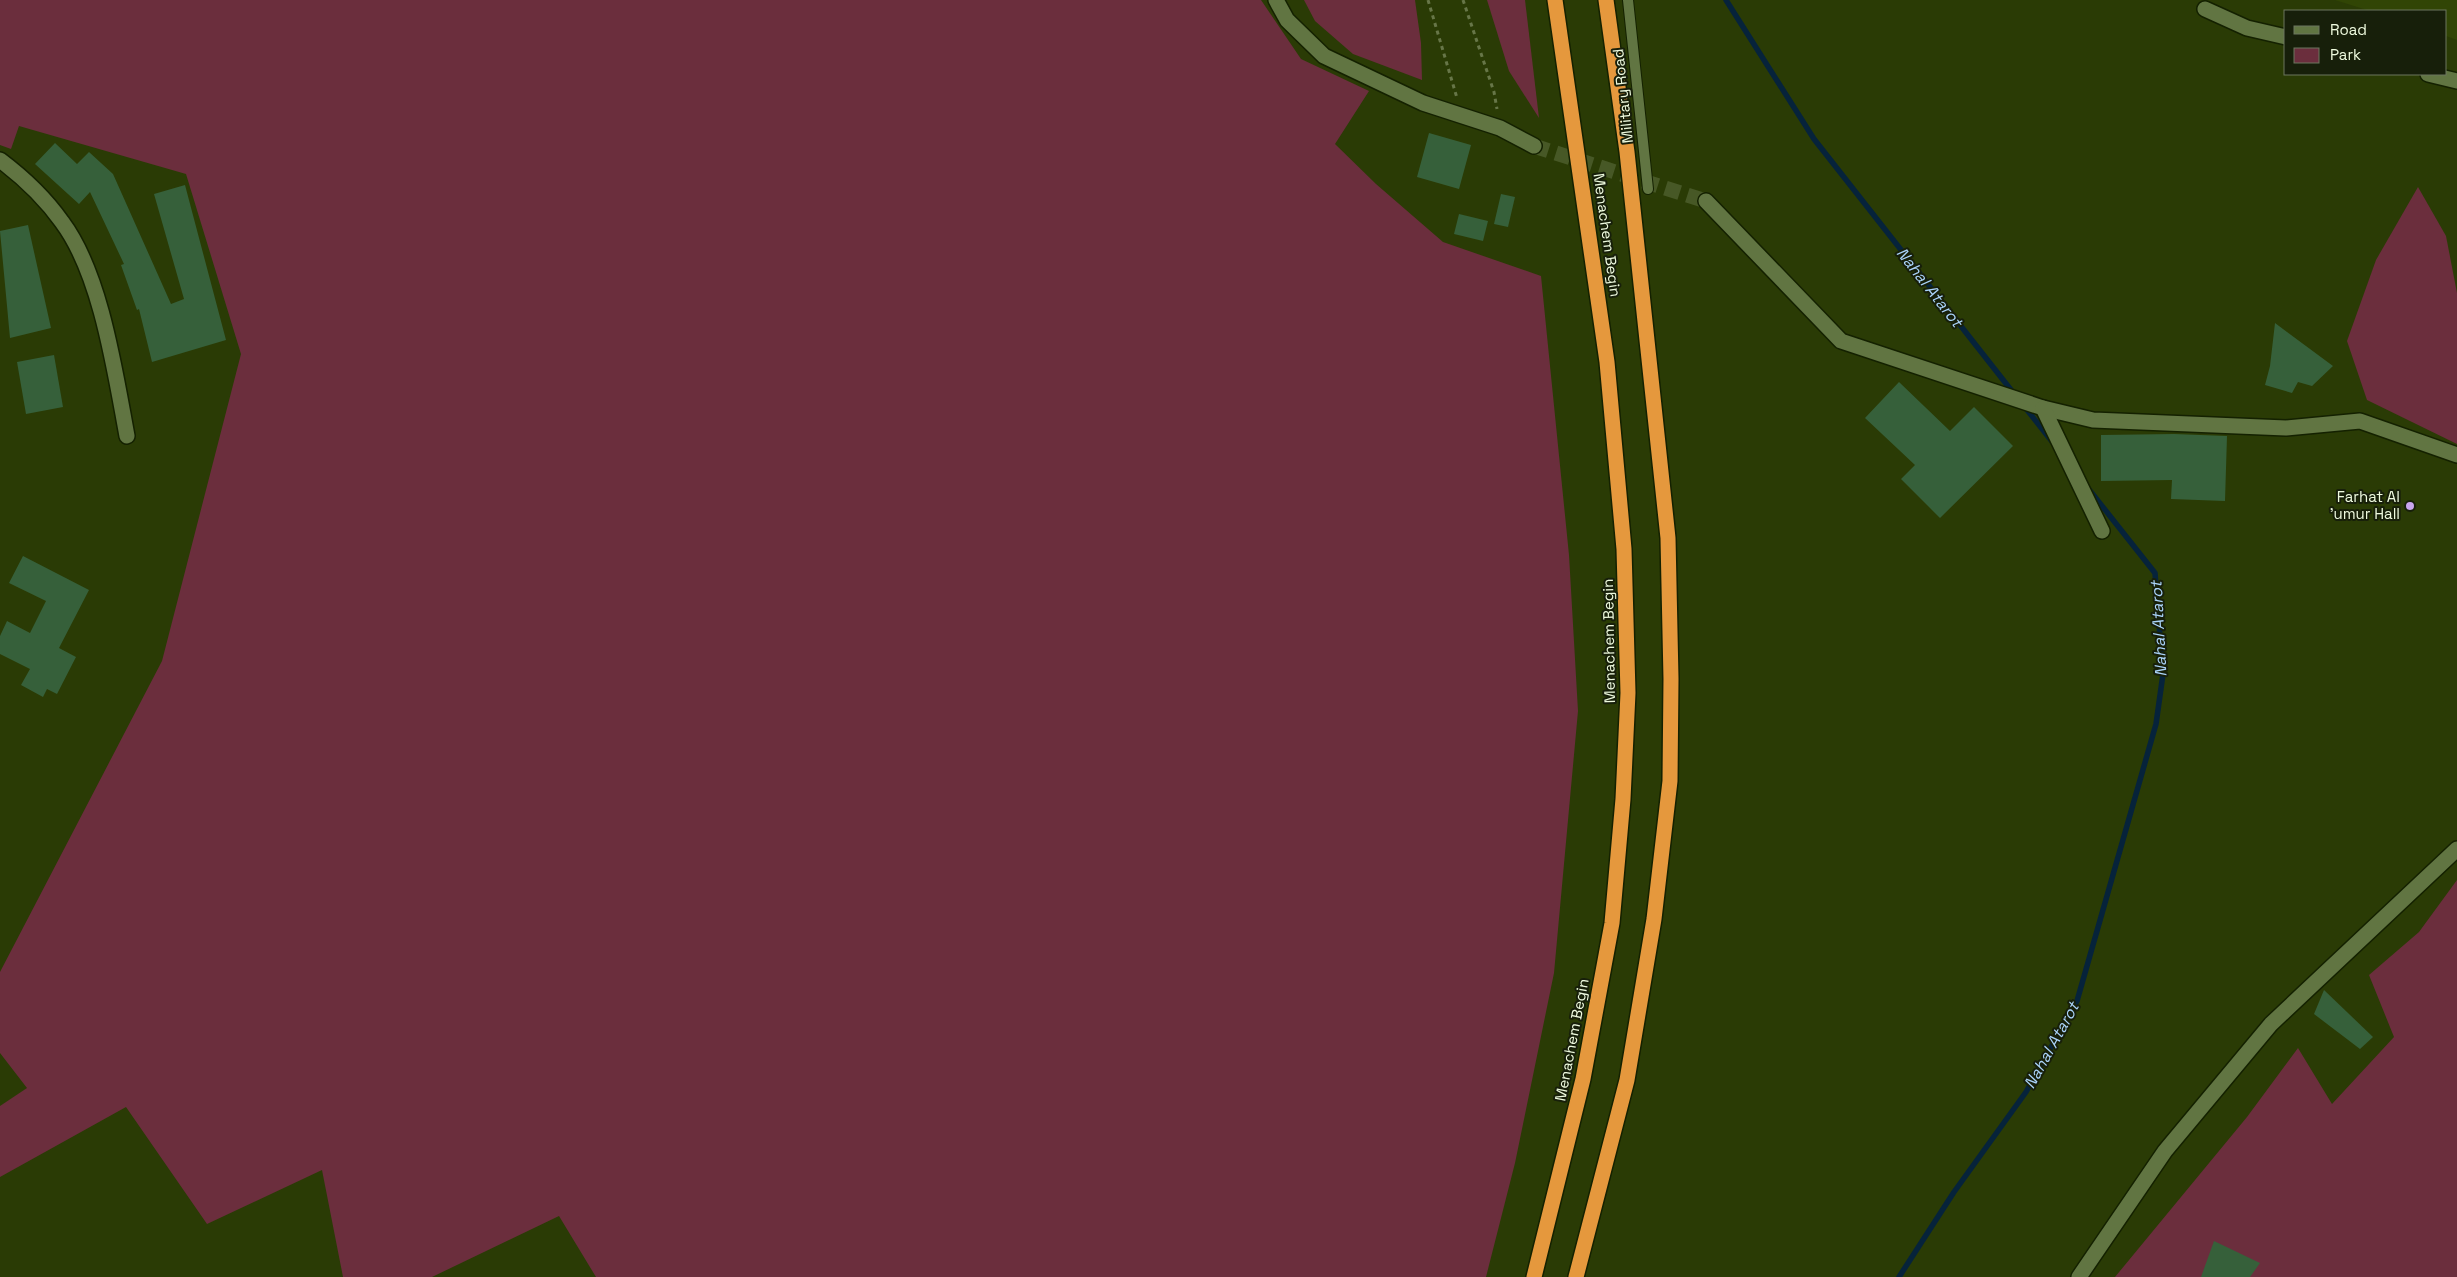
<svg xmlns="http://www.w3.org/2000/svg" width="2457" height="1277" font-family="'Space Grotesk',sans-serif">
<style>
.built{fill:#314505}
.green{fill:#6b2e3d}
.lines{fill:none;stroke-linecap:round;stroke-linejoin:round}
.stream{stroke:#06233b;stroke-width:5.5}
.building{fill:#36603a}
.street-tunnel{stroke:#475826;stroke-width:15;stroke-dasharray:15 8;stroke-linecap:butt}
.lane-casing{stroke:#142100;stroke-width:12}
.street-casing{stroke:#142100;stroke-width:18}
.highway-casing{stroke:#142100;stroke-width:18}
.path{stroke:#677648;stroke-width:3;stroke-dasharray:4 4;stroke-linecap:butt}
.lane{stroke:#617542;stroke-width:10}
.street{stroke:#617542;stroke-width:15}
.highway{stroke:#e5983d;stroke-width:15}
.poi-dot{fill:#c9a5ee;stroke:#171f0a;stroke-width:2}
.labels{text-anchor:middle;stroke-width:4;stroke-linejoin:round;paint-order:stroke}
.street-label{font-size:15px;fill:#eefade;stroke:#171f0a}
.poi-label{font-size:15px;fill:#eefade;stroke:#171f0a;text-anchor:end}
.water-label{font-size:16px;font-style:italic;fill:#abd4fa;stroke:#171f0a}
</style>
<rect width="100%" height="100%" fill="#2a3b05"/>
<path class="built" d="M2335 0H2457V40L2446 36V11H2370Z"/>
<g class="green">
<path d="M0 0H1261L1301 59 1369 91 1335 144 1376 184 1443 242 1541 276 1569 555 1578 711 1554 973 1515 1163 1486 1277H596L559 1216 432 1277H343L322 1170 207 1224 126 1107 0 1177V1106L27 1088 0 1053V972L162 661 241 354 186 174 19 126 11 149 0 145Z"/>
<path d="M1304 0H1415L1421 43 1422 80 1353 54 1315 21Z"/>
<path d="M1487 0H1525L1539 118 1509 71Z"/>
<path d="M2418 187 2446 236 2457 293V444L2367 400 2347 341 2376 260Z"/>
<path d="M2457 880V1277H2115L2247 1117 2298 1048 2332 1104 2394 1037 2369 975 2419 932Z"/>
</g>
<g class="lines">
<g class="stream">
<path d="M1726 0 1814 139 2015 395"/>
<path d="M2024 406 2054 444"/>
<path d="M1899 1277 1954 1192 2026 1092 2077 1001 2156 724 2163 674 2155 573 2087 487"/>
</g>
</g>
<g class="building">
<path d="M1429 133 1471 145 1459 189 1417 177Z"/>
<path d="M55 143 77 164 89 152 113 174 171 304 184 299 154 194 185 185 226 340 152 362 139 309 137 310 121 265 124 264 90 192 79 204 35 164Z"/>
<path d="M1501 194 1515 197 1508 227 1494 224Z"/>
<path d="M1459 214 1488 221 1483 241 1454 234Z"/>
<path d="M28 225 51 328 10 338 0 231Z"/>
<path d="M2275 323 2333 366 2312 386 2298 382 2292 393 2265 385 2270 366Z"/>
<path d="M54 355 63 407 26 414 17 362Z"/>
<path d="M1899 382 1950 431 1974 407 2013 446 1940 518 1901 479 1915 465 1865 418Z"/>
<path d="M2174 434 2227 436 2225 501 2171 499 2172 480 2101 481V435Z"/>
<path d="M23 556 89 590 59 648 76 657 57 694 47 689 43 697 21 685 30 669 0 654V636L7 621 30 633 46 601 9 583Z"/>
<path d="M2324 990 2373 1037 2360 1049 2314 1014Z"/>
<path d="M2214 1241 2260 1263 2250 1277H2201Z"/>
</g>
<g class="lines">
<path class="street-tunnel" d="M1534 146 1706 201"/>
<defs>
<path id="lane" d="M1628 0 1648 189"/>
<g id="street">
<path d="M1276 0 1287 20 1324 56 1423 103 1500 128 1534 146"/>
<path d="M2205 9 2247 28 2286 37"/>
<path d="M2428 74 2457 81"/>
<path d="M0 160C24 178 45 198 62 222 101 274 115 372 127 436"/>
<path d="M1706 201 1841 341 2043 408 2093 420 2286 428 2360 421 2457 455"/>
<path d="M2043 408 2102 531"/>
<path d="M2079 1277 2165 1151 2271 1024 2457 849"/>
</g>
<g id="highway">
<path d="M1534 1277 1583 1079 1612 923 1623 799 1628 693 1624 549 1607 362 1555 0"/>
<path d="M1576 1277 1627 1080 1654 919 1670 781 1671 679 1668 538 1627 152 1606 0"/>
</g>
</defs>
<use href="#lane" class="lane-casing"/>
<use href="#street" class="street-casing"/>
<use href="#highway" class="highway-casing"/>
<g class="path">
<path d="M1428 0 1457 98"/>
<path d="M1463 0 1494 92 1497 109"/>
</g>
<use href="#lane" class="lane"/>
<use href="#street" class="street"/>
<use href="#highway" class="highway"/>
</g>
<circle class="poi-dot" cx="2410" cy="506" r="5"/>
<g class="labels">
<g class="street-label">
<text transform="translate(1623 96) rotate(-96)" y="5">Military Road</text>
<text transform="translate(1607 235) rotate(82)" y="5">Menachem Begin</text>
<text transform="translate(1609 641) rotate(-91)" y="5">Menachem Begin</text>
<text transform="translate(1572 1040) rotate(-79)" y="5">Menachem Begin</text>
</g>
<g class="poi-label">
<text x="2400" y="502">Farhat Al<tspan x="2400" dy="17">'umur Hall</tspan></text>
</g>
<g class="water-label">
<text transform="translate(1930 287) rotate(52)" y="6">Nahal Atarot</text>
<text transform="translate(2158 629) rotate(-93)" y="6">Nahal Atarot</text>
<text transform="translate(2051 1045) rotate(-61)" y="6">Nahal Atarot</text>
</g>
</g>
<rect x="2284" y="10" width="162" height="65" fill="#171f0a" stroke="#6d775f"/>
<rect x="2294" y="26" width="25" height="8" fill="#617542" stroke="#6d775f"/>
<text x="2330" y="35" font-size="15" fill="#eefade">Road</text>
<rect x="2294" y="48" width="25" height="15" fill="#6b2e3d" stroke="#6d775f"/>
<text x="2330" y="60" font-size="15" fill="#eefade">Park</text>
</svg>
